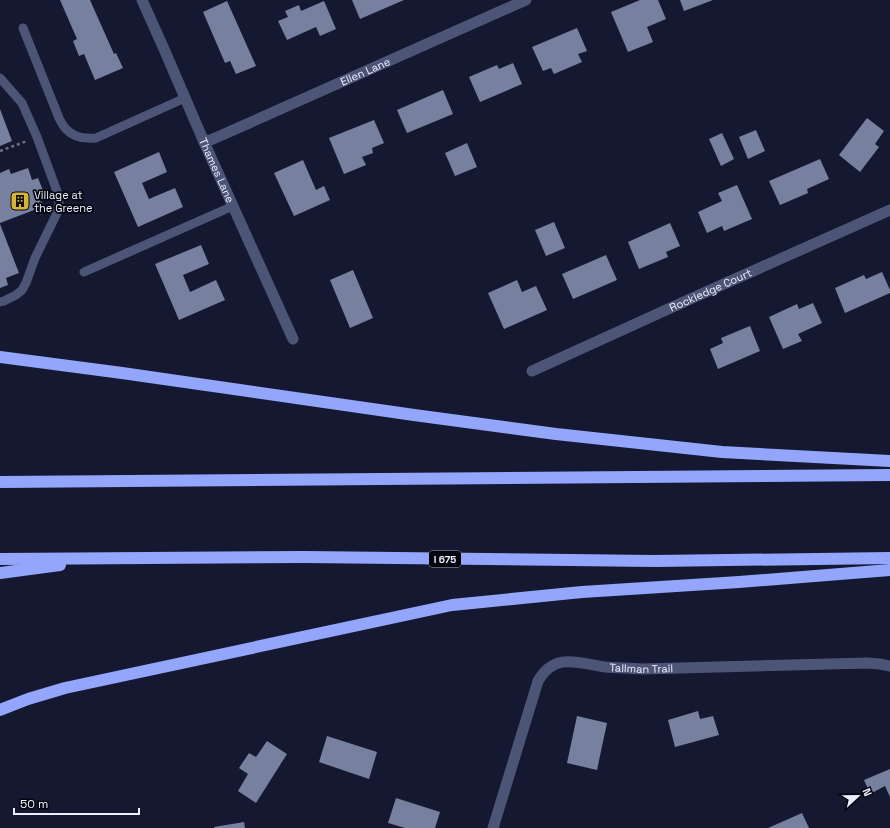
<svg xmlns="http://www.w3.org/2000/svg" width="890" height="828" font-family="'Space Grotesk',sans-serif">
<style>
.building{fill:#78809f}
.lines{fill:none;stroke-linecap:round;stroke-linejoin:round}
.path{stroke:#6c7084;stroke-width:2.5;stroke-dasharray:3 3;stroke-linecap:butt}
.service{stroke:#4d5577;stroke-width:9}
.minor{stroke:#4d5577;stroke-width:11}
.motorway{stroke:#94a6fb;stroke-width:12}
.labels{text-anchor:middle;stroke-width:3.5;stroke-linejoin:round;paint-order:stroke}
.shield{fill:#04050f;stroke:#a6a9b6;stroke-width:1}
.shield-label{font-size:10px;font-weight:bold;fill:#eceffd}
.street-label{font-size:11px;fill:#eceffd;stroke:#04050f}
.poi-label{font-size:11px;fill:#eceffd;stroke:#04050f;text-anchor:start}
</style>
<rect width="100%" height="100%" fill="#141931"/>
<g class="building">
<path d="M60 0H90L114 54 116 53 123 68 95 80 84 54 79 56 73 41 77 39Z"/>
<path d="M352 0H404L360 19Z"/>
<path d="M640 0H658L666 19 647 27 653 42 628 52 611 12Z"/>
<path d="M680 0H713L684 11Z"/>
<path d="M227 1 256 66 236 74 230 61 225 63 203 12Z"/>
<path d="M324 1 336 29 320 36 316 27 287 40 278 21 288 17 285 11 299 5 301 11Z"/>
<path d="M577 28 587 51 578 54 582 62 554 74 551 68 543 71 532 47Z"/>
<path d="M513 63 522 84 480 102 469 77 497 65 499 69Z"/>
<path d="M443 90 453 114 407 133 397 110Z"/>
<path d="M0 109 12 141 0 146Z"/>
<path d="M867 118 884 131 875 144 879 147 860 172 839 155Z"/>
<path d="M374 120 384 143 372 148 373 153 362 157 366 165 344 174 329 138Z"/>
<path d="M756 130 765 151 748 159 739 137Z"/>
<path d="M722 133 734 159 721 166 709 139Z"/>
<path d="M467 143 477 167 455 176 445 153Z"/>
<path d="M159 152 167 172 142 183 149 199 175 188 183 207 138 227 114 172Z"/>
<path d="M820 159 829 179 807 189 808 193 780 205 769 181Z"/>
<path d="M303 160 316 190 324 186 330 200 294 216 274 173Z"/>
<path d="M28 168 32 180 38 178 44 193 38 196 42 207 0 223V173L9 169 11 174Z"/>
<path d="M737 185 752 219 724 231 722 226 707 233 698 212 722 201 718 193Z"/>
<path d="M554 222 565 248 546 256 535 230Z"/>
<path d="M670 223 680 246 666 252 668 257 639 269 628 242Z"/>
<path d="M0 224 19 273 6 278 8 285 0 288Z"/>
<path d="M201 245 209 264 183 275 190 292 216 280 225 300 179 320 155 264Z"/>
<path d="M606 255 617 280 573 299 562 274Z"/>
<path d="M353 270 373 318 350 328 330 280Z"/>
<path d="M882 272 890 290V293L845 313 835 288 864 275 866 279Z"/>
<path d="M517 280 522 292 536 286 547 310 504 329 488 293Z"/>
<path d="M813 303 822 323 798 334 802 341 783 349 769 317 797 304 799 309Z"/>
<path d="M750 326 760 351 718 369 710 349 723 343 721 338Z"/>
<path d="M698 711 700 719 713 716 719 735 675 747 668 720Z"/>
<path d="M577 716 607 723 597 770 567 763Z"/>
<path d="M327 736 377 752 369 779 319 762Z"/>
<path d="M267 741 287 754 256 803 238 791 248 774 239 768 249 753 256 757Z"/>
<path d="M890 769V797L885 786 870 794 864 780Z"/>
<path d="M396 798 440 812 435 828H405L388 823Z"/>
<path d="M802 813 809 828H768Z"/>
<path d="M244 822 245 828H214V827Z"/>
</g>
<g class="lines">
<g class="path">
<path d="M0 151 27 141"/>
<path d="M38 196 44 210"/>
</g>
<g class="service">
<path d="M23 28 59 118C61 122 63 126 66 129 74 138 86 139 96 138L185 98"/>
<path d="M0 78 22 103 37 137 58 194 59 203 57 213 35 258 26 283 22 290 16 295 4 301 0 302"/>
<path d="M84 272 233 206"/>
</g>
<g class="minor">
<path id="s1" d="M142 0 164 49 204 142 293 339"/>
<path id="s2" d="M204 142 213 139 526 0"/>
<path id="s3" d="M532 371 688 300 890 210"/>
<path id="s4" d="M493 828 538 681C555 652 578 663 605 667 617 668 630 668 642 669L867 663 880 664 890 666"/>
</g>
<g class="motorway">
<path d="M0 357 122 373 414 415 556 434 722 452 890 461"/>
<path d="M0 482 890 475"/>
<path d="M0 559 305 557 654 561 890 558"/>
<path d="M0 573 60 565"/>
<path d="M0 710 28 699 65 688 452 605 582 592 739 582 890 570"/>
</g>
</g>
<defs>
<symbol id="building-square" viewBox="-11 -11 22 22"><rect x="-9" y="-9" width="18" height="18" rx="4" fill="#d6b534" stroke="#04050f"/><path d="M-4-6H4V6H1V3H-1V6H-4ZM-2.5-4.3h1.7v1.8h-1.7ZM.8-4.3h1.7v1.8H.8ZM-2.5-1h1.7V.8h-1.7ZM.8-1h1.7V.8H.8Z" fill="#111"/></symbol>
</defs>
<g fill-rule="evenodd">
<use href="#building-square" x="9" y="190" width="22" height="22"/>
</g>
<g class="labels">
<rect class="shield" x="429" y="551" width="32" height="16" rx="3"/>
<g class="shield-label">
<text x="445" y="563">I 675</text>
</g>
<g class="street-label">
<text dy="4" stroke="none"><textPath href="#s2" startOffset="176">Ellen Lane</textPath></text>
<text dy="4" stroke="none"><textPath href="#s1" startOffset="186">Thames Lane</textPath></text>
<text dy="4" stroke="none"><textPath href="#s3" startOffset="196">Rockledge Court</textPath></text>
<text dy="4" stroke="none"><textPath href="#s4" startOffset="265">Tallman Trail</textPath></text>
</g>
<g class="poi-label">
<text x="34" y="199">Village at<tspan x="34" dy="13">the Greene</tspan></text>
</g>
</g>
<g transform="translate(858 796) rotate(68)" stroke="#04050f" stroke-width="3" paint-order="stroke">
<path d="M0-3L7 15L0 10L-7 15Z" fill="#eceffd"/>
<text y="-6" font-size="11" font-weight="bold" text-anchor="middle" fill="#eceffd">N</text>
</g>
<path d="M14 808v6h125v-6" fill="none" stroke="#eceffd" stroke-width="2"/>
<text x="20" y="808" font-size="12" fill="#eceffd" stroke="#04050f" stroke-width="3" paint-order="stroke">50 m</text>
</svg>
